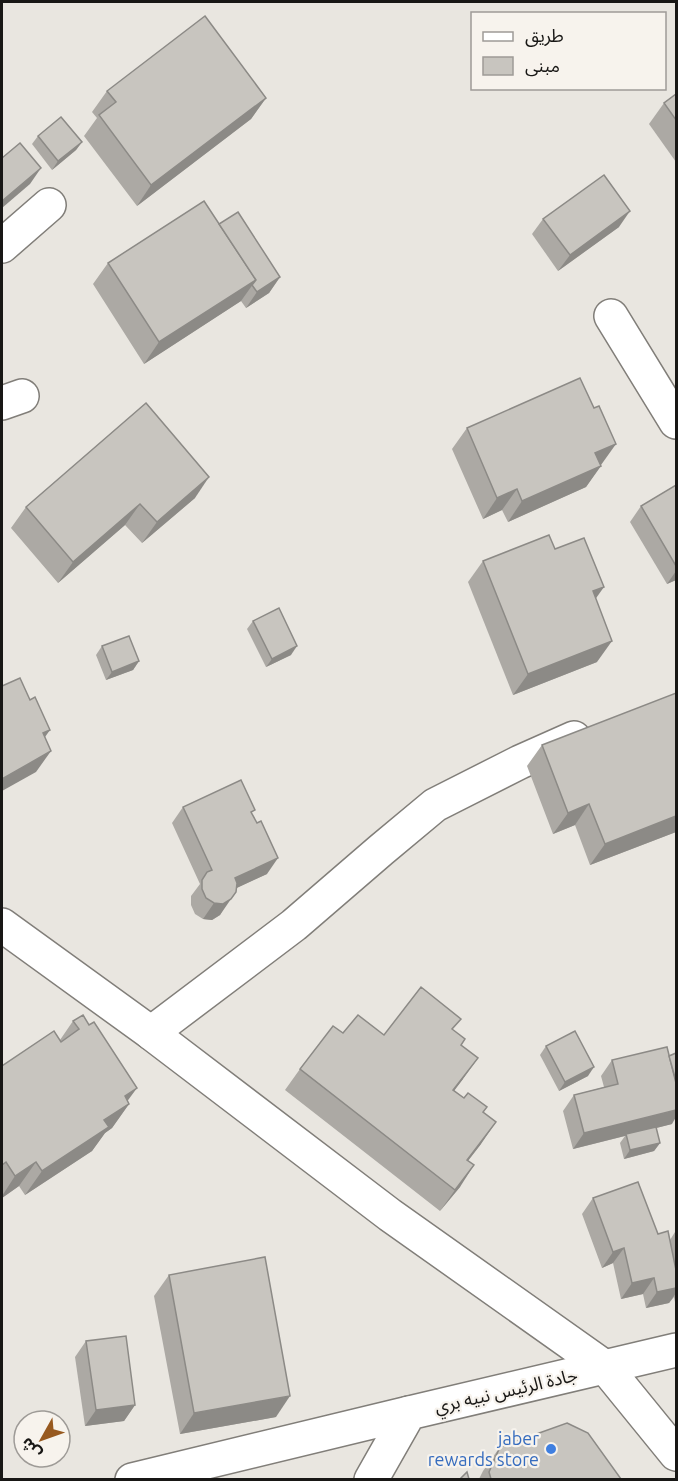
<svg xmlns="http://www.w3.org/2000/svg" width="678" height="1481" font-family="Ubuntu,'Noto Sans Arabic',sans-serif">
<style>
.lines{fill:none;stroke-linecap:round;stroke-linejoin:round}
.minor-casing{stroke:#817e79;stroke-width:36}
.tertiary-casing{stroke:#817e79;stroke-width:36}
.secondary-casing{stroke:#817e79;stroke-width:36}
.minor{stroke:#fff;stroke-width:33}
.tertiary{stroke:#fff;stroke-width:33}
.secondary{stroke:#fff;stroke-width:33}
.wall{fill:#aca9a4}
.shaded-wall{fill:#8c8a86}
.building{fill:#c8c5bf;stroke:#8c8a86;stroke-width:1.5}
.shop-dot{fill:#3f7fe0;stroke:#f7f3ed;stroke-width:2}
.labels{text-anchor:middle;stroke-width:4.5;stroke-linejoin:round;paint-order:stroke}
.street-label{font-size:18px;fill:#181715;stroke:#f7f3ed}
.shop-label{font-size:18px;fill:#366cbe;stroke:#f7f3ed;text-anchor:end}
</style>
<rect width="100%" height="100%" fill="#e9e6e0"/>
<g class="lines">
<defs>
<g id="minor">
<path d="M2 246 49 205"/>
<path d="M611 316 676 422"/>
<path d="M2 403 22 396"/>
<path d="M2 925 151 1033 390 1215 606 1368 676 1454"/>
<path d="M151 1033 294 925 381 850 435 805 520 762 574 738"/>
</g>
<path id="tertiary" d="M132 1480 409 1413"/>
<path id="secondary" d="M371 1480 409 1413 676 1350"/>
</defs>
<use href="#minor" class="minor-casing"/>
<use href="#tertiary" class="tertiary-casing"/>
<use href="#secondary" class="secondary-casing"/>
<use href="#minor" class="minor"/>
<use href="#tertiary" class="tertiary"/>
<use href="#secondary" class="secondary"/>
</g>
<g class="wall">
<path d="M107 91 266 98 251 119 137 206 84 136 97 118 92 112Z"/>
<path d="M676 94V162L649 124 664 103Z"/>
<path d="M38 136 82 142 76 150 52 170 32 144Z"/>
<path d="M543 219 619 227 558 271 532 234Z"/>
<path d="M219 224 280 277 269 293 246 308 241 301 144 364 93 284 108 263Z"/>
<path d="M467 428 601 465 586 487 508 522 502 510 483 519 452 449Z"/>
<path d="M676 485V580L667 584 630 522 641 506Z"/>
<path d="M195 498 142 543 125 525 58 583 11 528 26 507Z"/>
<path d="M555 549 596 599 597 662 513 695 468 582 483 561Z"/>
<path d="M253 621 291 655 266 667 247 629Z"/>
<path d="M102 646 139 661 133 670 106 680 96 655Z"/>
<path d="M542 745 676 832 590 865 575 825 553 834 527 766Z"/>
<path d="M183 807 252 814 267 874 236 888 220 915 212 920 203 919 195 914 191 905V896L200 884 172 823Z"/>
<path d="M73 1021 129 1104 112 1128 105 1133 92 1151 25 1195 19 1186 2 1198V1066L60 1040Z"/>
<path d="M453 1030 461 1045 463 1079 454 1090 464 1098 487 1107 483 1113 481 1144 468 1161 460 1187 440 1211 285 1090 300 1069 343 1033 384 1035Z"/>
<path d="M546 1046 588 1076 559 1091 540 1055Z"/>
<path d="M612 1060 672 1124 656 1128 660 1143 654 1151 624 1159 620 1143 625 1136 573 1149 563 1111 574 1095 604 1087 601 1076Z"/>
<path d="M593 1198 658 1234 670 1240 675 1232H676V1302H675L674 1297 669 1303 646 1308 643 1294 621 1299 613 1263 602 1268 582 1214Z"/>
<path d="M169 1275 276 1417 180 1434 154 1296Z"/>
<path d="M86 1341 135 1405 124 1421 85 1426 75 1357Z"/>
<path d="M500 1447 621 1479H479L483 1471Z"/>
</g>
<g class="shaded-wall">
<path d="M266 98 251 119 137 206 151 185Z"/>
<path d="M82 142 76 150 52 170 58 161Z"/>
<path d="M41 168 30 184 2 208V201Z"/>
<path d="M630 211 619 227 558 271 570 255Z"/>
<path d="M280 277 269 293 246 308 257 292Z"/>
<path d="M256 280 241 301 144 364 159 342Z"/>
<path d="M616 444 601 465 580 474 595 453Z"/>
<path d="M601 466 586 487 508 522 522 501Z"/>
<path d="M209 477 195 498 142 543 157 522Z"/>
<path d="M517 489 502 510 483 519 497 498Z"/>
<path d="M140 504 125 525 58 583 73 562Z"/>
<path d="M676 571V580L667 584Z"/>
<path d="M604 587 589 608 593 591Z"/>
<path d="M612 641 597 662 513 695 528 674Z"/>
<path d="M297 646 291 655 266 667 272 659Z"/>
<path d="M139 661 133 670 106 680 112 672Z"/>
<path d="M50 730 35 751 43 733Z"/>
<path d="M51 751 36 772 2 791V779Z"/>
<path d="M589 804 575 825 553 834 568 813Z"/>
<path d="M676 816V832L590 865 605 844Z"/>
<path d="M278 858 267 874 224 894 235 878Z"/>
<path d="M231 899 220 915 212 920 203 919 214 903Z"/>
<path d="M478 1058 463 1079 439 1111 453 1090Z"/>
<path d="M594 1067 588 1076 559 1091 565 1082Z"/>
<path d="M137 1088 123 1107 129 1104 112 1128 105 1133 92 1151 25 1195 42 1171 125 1096Z"/>
<path d="M676 1110V1117L672 1124 573 1149 584 1133Z"/>
<path d="M496 1122 481 1144 452 1181 467 1160Z"/>
<path d="M660 1143 654 1151 624 1159 630 1150Z"/>
<path d="M36 1162 19 1186 2 1198V1196L15 1176Z"/>
<path d="M474 1165 460 1187 440 1211 455 1190Z"/>
<path d="M624 1248 613 1263 602 1268 613 1252Z"/>
<path d="M654 1278 643 1294 621 1299 632 1283Z"/>
<path d="M676 1288V1293L669 1303 646 1308 657 1292Z"/>
<path d="M290 1396 276 1417 180 1434 194 1413Z"/>
<path d="M135 1405 124 1421 85 1426 96 1410Z"/>
</g>
<g class="building">
<path d="M205 16 266 98 151 185 99 115 116 102 107 91Z"/>
<path d="M676 94V120L664 103Z"/>
<path d="M61 117 82 142 58 161 38 136Z"/>
<path d="M20 143 41 168 2 201V158Z"/>
<path d="M604 175 630 211 570 255 543 219Z"/>
<path d="M204 201 256 280 159 342 108 263Z"/>
<path d="M238 212 280 277 257 292 252 285 256 280 219 224Z"/>
<path d="M580 378 594 408 599 406 616 444 595 453 601 466 522 501 517 489 497 498 467 428Z"/>
<path d="M146 403 209 477 157 522 140 504 73 562 26 507Z"/>
<path d="M676 485V566L641 506Z"/>
<path d="M549 535 555 549 584 538 604 587 593 591 612 641 528 674 483 561Z"/>
<path d="M279 608 297 646 272 659 253 621Z"/>
<path d="M129 636 139 661 112 672 102 646Z"/>
<path d="M20 678 30 700 35 697 50 730 43 733 51 751 2 779V686Z"/>
<path d="M676 693V816L605 844 589 804 568 813 542 745Z"/>
<path d="M241 780 255 810 251 812 257 823 261 821 278 858 235 878 237 883 236 892 231 899 223 904 214 903 206 898 202 889V880L207 872 212 870 183 807Z"/>
<path d="M421 987 461 1019 452 1029 465 1039 461 1045 478 1058 453 1090 464 1098 468 1093 487 1107 483 1112 496 1122 467 1160 474 1165 455 1190 300 1069 333 1026 343 1033 358 1015 384 1035Z"/>
<path d="M83 1015 89 1025 94 1022 137 1088 125 1096 129 1104 104 1120 109 1127 42 1171 36 1162 15 1176 6 1162 2 1165V1066L54 1031 61 1042 79 1029 73 1021Z"/>
<path d="M575 1031 594 1067 565 1082 546 1046Z"/>
<path d="M667 1047 676 1083V1110L584 1133 574 1095 618 1084 612 1060Z"/>
<path d="M676 1053V1081L669 1056Z"/>
<path d="M656 1127 660 1143 630 1150 626 1134Z"/>
<path d="M638 1182 658 1234 668 1231 676 1270V1288L657 1292 654 1278 632 1283 624 1248 613 1252 593 1198Z"/>
<path d="M265 1257 290 1396 194 1413 169 1275Z"/>
<path d="M126 1336 135 1405 96 1410 86 1341Z"/>
<path d="M567 1423 588 1433 621 1479H491L489 1472 500 1447Z"/>
<path d="M467 1472 469 1479H460Z"/>
</g>
<circle class="shop-dot" cx="551" cy="1449" r="6"/>
<g class="labels">
<g class="street-label">
<text transform="translate(506 1391) rotate(-13)" y="6">جادة الرئيس نبيه بري</text>
</g>
<g class="shop-label">
<text x="539" y="1445">jaber<tspan x="539" dy="21">rewards store</tspan></text>
</g>
</g>
<rect width="678" height="1481" fill="none" stroke="#181715" stroke-width="6"/>
<rect x="471" y="12" width="195" height="78" fill="#f7f3ed" stroke="#9e9b97" stroke-width="1.5"/>
<rect x="483" y="32" width="30" height="9" fill="#ffffff" stroke="#9e9b97" stroke-width="1.5"/>
<text x="525" y="42" font-size="18" fill="#181715">طريق</text>
<rect x="483" y="57" width="30" height="18" fill="#c8c5bf" stroke="#9e9b97" stroke-width="1.5"/>
<text x="525" y="72" font-size="18" fill="#181715">مبنى</text>
<g transform="translate(42 1439) rotate(230)"><circle r="28" fill="#f7f3ed" stroke="#9e9b97" stroke-width="1.5"/>
<path d="M0-4.5L10 22L0 15L-10 22Z" fill="#97591f"/>
<text y="-9" font-size="16" font-weight="bold" text-anchor="middle" fill="#181715">ش</text>
</g>
</svg>
